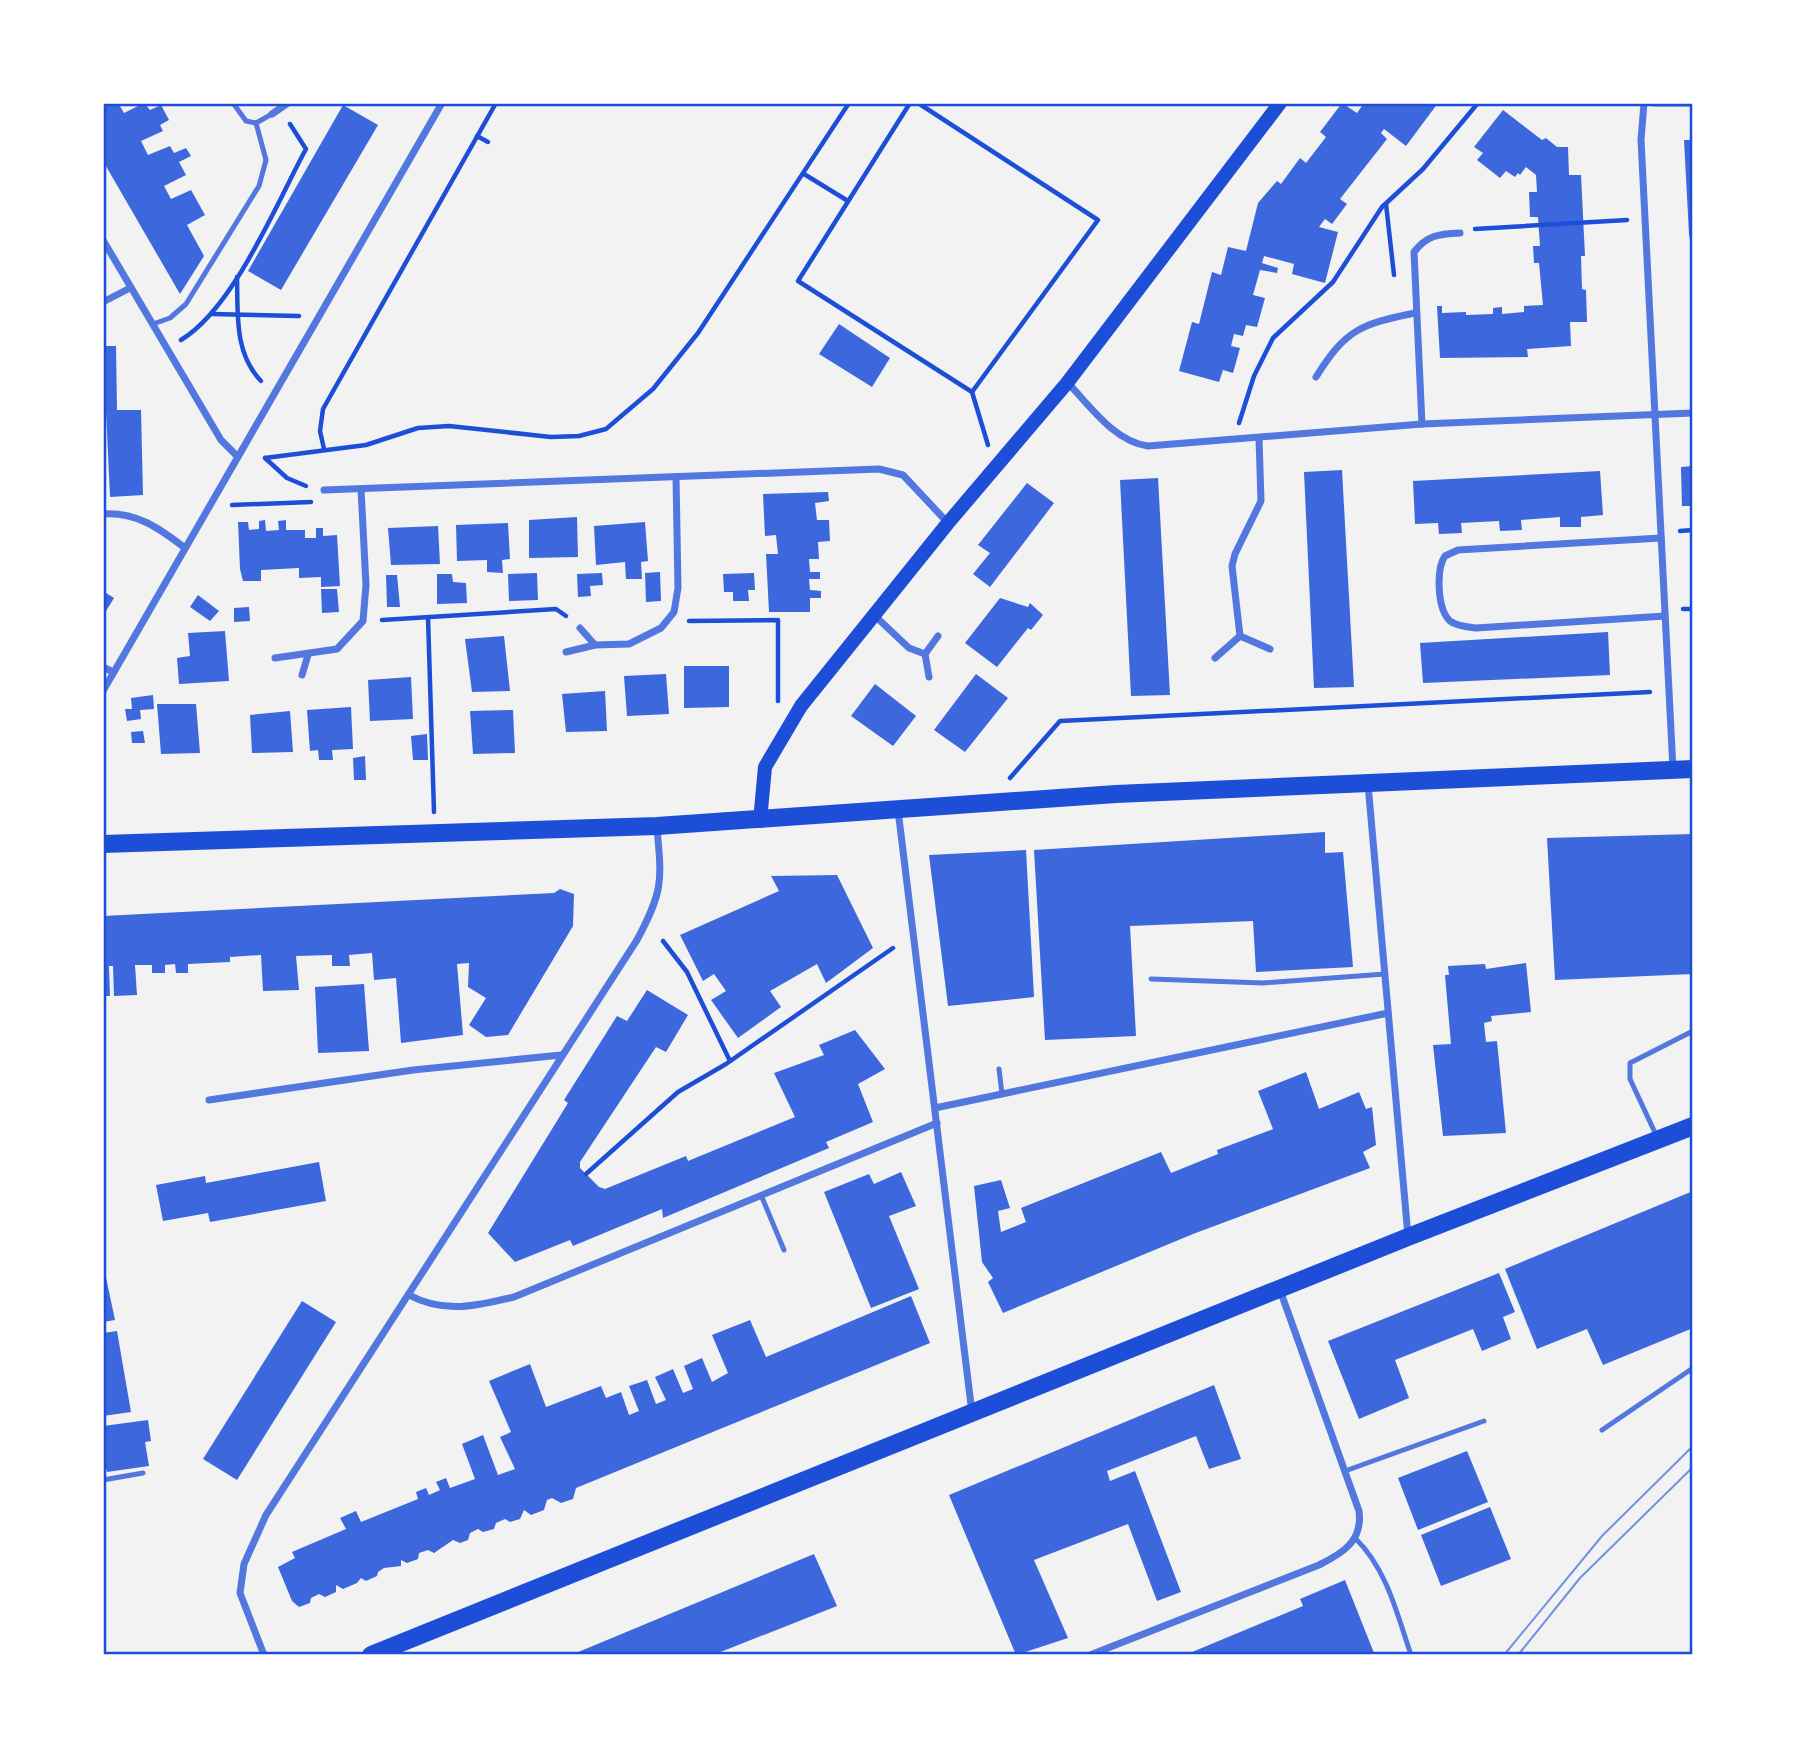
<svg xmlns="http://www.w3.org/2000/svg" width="1796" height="1758" font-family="Helvetica,sans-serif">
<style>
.building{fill:#3d67dc}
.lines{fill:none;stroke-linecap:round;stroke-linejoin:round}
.path{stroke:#1d4ed8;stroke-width:4.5}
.service{stroke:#5277de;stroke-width:5}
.minor{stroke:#5277de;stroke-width:7}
.secondary{stroke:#1d4ed8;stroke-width:14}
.primary{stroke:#1d4ed8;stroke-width:18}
.tram{stroke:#7290e2;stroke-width:2}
.neatline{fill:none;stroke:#1d4ed8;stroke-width:2.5}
</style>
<rect width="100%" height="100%" fill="#f2f2f2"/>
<g class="building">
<path d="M103 103H118L124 113 144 103 150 110 161 105 169 120 160 125 163 131 141 141 148 155 170 146 174 153 186 148 191 156 179 162 186 175 164 186 171 199 191 190 205 215 187 225 204 256 180 294 103 161Z"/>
<path d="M1342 103 1357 113 1364 103H1438L1406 146 1384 129 1381 133 1387 139 1340 199 1347 204 1332 224 1325 219 1319 227 1338 232 1325 283 1292 274 1294 264 1264 256 1262 263 1278 268 1277 273 1260 270 1253 295 1265 298 1257 327 1246 325 1243 336 1234 334 1231 346 1240 348 1233 373 1223 370 1219 382 1179 371 1192 322 1199 324 1212 272 1221 275 1228 247 1246 251 1258 203 1277 181 1281 184 1300 158 1306 163 1326 137 1320 132Z"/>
<path d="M343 105 378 125 281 290 248 271Z"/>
<path d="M1503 110 1542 140 1546 138 1557 147H1568L1569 175H1581L1585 256H1581L1582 289 1586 290 1587 322H1570L1571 346 1527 349 1528 357 1440 358 1437 306H1442V313L1466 312V315L1493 314V308L1502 307V314L1524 312V306L1543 305 1539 263H1534L1533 246H1540L1538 217H1530L1529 192H1537L1536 175 1526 167 1520 175 1518 173 1515 177 1506 171 1500 178 1477 160 1483 153 1474 147Z"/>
<path d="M1684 140H1693V255L1689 234Z"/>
<path d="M839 324 890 358 872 387 819 354Z"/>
<path d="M103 346H116L117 410H141L143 495 110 497 106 411H103Z"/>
<path d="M1693 466V506H1682L1681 467Z"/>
<path d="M1342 470 1354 687 1314 688 1304 472Z"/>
<path d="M1600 471 1603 515 1581 517V527H1560V517L1521 520 1522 530 1500 531 1499 521 1461 523 1462 533 1439 534 1438 523 1415 524 1413 481Z"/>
<path d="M1158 478 1170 695 1131 696 1120 480Z"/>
<path d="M1027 483 1054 503 990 587 973 574 990 553 978 545Z"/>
<path d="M828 492 829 501 815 503 817 520H829L830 541 818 542 819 559H809L810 572H820V579H809L810 590 821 591V598H810V612H769L766 554H778L776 535 765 536 763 494Z"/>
<path d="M577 517 578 557 529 558V520Z"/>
<path d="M265 520 266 531 279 530 278 521 286 520V530H305V538H316V528H323V536L337 535 340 586 321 587V577L299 578V568L261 570V581H243L240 569 238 522H248L249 530 259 529V521Z"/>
<path d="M645 522 648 561 641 562 642 579H626L625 562 596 565 594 526Z"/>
<path d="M508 523 510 559 502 560 503 573 487 572V560L457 561 456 525Z"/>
<path d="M438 526 440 564 391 565 388 528Z"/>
<path d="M660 572 661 601 646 602 645 573Z"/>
<path d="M537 573 538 600 509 601 508 574Z"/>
<path d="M602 573 603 585 590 586 591 596 578 597 577 574Z"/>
<path d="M754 573 755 590H748L749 601H733V592H724L723 574Z"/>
<path d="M437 574H452L453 582 466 583 467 603 437 604Z"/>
<path d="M386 575H397L400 607H387Z"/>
<path d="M321 589H337L339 612 322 613Z"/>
<path d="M103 591 114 598 103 616Z"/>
<path d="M198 595 219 611 210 621 190 607Z"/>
<path d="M1000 598 1028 607 1030 603 1043 615 1031 630 1028 628 997 667 965 643Z"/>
<path d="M249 607 250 621 234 622V608Z"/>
<path d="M225 631 229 681 179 684 177 658 190 656 188 633Z"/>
<path d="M1608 632 1610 675 1423 683 1420 643Z"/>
<path d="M504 636 510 691 472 692 465 639Z"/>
<path d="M684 666H729V707L684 708Z"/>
<path d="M666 674 669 714 627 716 624 676Z"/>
<path d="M976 674 1008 698 965 752 934 730Z"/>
<path d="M411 677 413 719 370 721 368 680Z"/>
<path d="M875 684 916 716 893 746 851 716Z"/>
<path d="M605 691 607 731 566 732 562 694Z"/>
<path d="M153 695 154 709 140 710 141 719 127 721 125 709H132L131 698Z"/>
<path d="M157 704H196L200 753 161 754Z"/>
<path d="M351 707 353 749 332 750 333 760H319L318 750 310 751 307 710Z"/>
<path d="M513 710 515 753 473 754 470 711Z"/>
<path d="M290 711 293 752 252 753 250 715Z"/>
<path d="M143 731 145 743H132L131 732Z"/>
<path d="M427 734 428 760H413L411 736Z"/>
<path d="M365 756 366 780H354L353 758Z"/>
<path d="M1325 832V853L1343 852 1353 967 1256 972 1253 921 1130 926 1136 1036 1045 1040 1034 850Z"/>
<path d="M1693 834V974L1555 980 1547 838Z"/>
<path d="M1026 850 1034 997 948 1006 929 855Z"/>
<path d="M837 875 873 948 826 983 817 964 770 991 781 1007 738 1038 711 1000 726 991 714 974 703 981 680 935 779 891 771 876Z"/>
<path d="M560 889 574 894 573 926 508 1035 486 1037 469 1025 486 998 468 987 469 963 457 964 463 1035 401 1043 396 978 374 980 372 953 349 955 350 966H332V955L296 956 299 990 263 991 261 955 230 957V962L188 964V973H176L175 964 165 965V973H152V965H135L137 995 114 996 113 966H109L110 996H103V916L554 893Z"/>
<path d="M1526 963 1531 1012 1491 1016 1492 1021 1484 1023 1486 1042 1497 1041 1506 1133 1443 1136 1433 1045 1451 1044 1445 975H1449L1448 966 1485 964 1486 969Z"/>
<path d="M364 984 369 1051 318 1053 315 987Z"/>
<path d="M647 990 688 1015 666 1052 656 1047 580 1162V1168L599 1187 605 1189 686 1156 688 1161 795 1117 774 1073 824 1055 819 1045 855 1030 885 1069 858 1084 873 1122 826 1142 829 1148 663 1218 662 1209 573 1246 570 1240 515 1262 488 1233 568 1103 564 1100 617 1016 627 1021Z"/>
<path d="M1306 1072 1319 1109 1359 1092 1366 1109 1372 1107 1376 1145 1363 1152 1370 1168 1193 1234 1003 1313 988 1282 993 1278 982 1262 974 1186 1001 1180 1010 1208 998 1211 1001 1232 1026 1222 1021 1208 1161 1152 1171 1173 1218 1154 1217 1150 1273 1129 1258 1091Z"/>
<path d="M319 1162 326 1201 210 1222 208 1213 163 1221 156 1185 205 1176 206 1183Z"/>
<path d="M901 1172 916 1206 889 1216 919 1289 871 1308 824 1192 869 1174 874 1184Z"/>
<path d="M1693 1191V1328L1603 1365 1587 1329 1537 1349 1505 1269Z"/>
<path d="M103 1263 115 1320 103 1322Z"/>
<path d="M1499 1273 1515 1312 1503 1317 1511 1339 1482 1351 1473 1329 1395 1360 1409 1398 1359 1419 1328 1341Z"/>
<path d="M911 1296 930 1343 576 1488 573 1499 561 1503 552 1498 547 1500 544 1510 531 1515 524 1510 520 1519 510 1522 505 1519 496 1523 494 1529 483 1532 478 1529 470 1533 468 1540 460 1543 453 1540 434 1553 428 1550 419 1553 418 1559 407 1563 401 1560V1566L384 1568 378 1572 377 1576 366 1581 361 1578 357 1583 343 1589 336 1585V1592L325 1597 319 1594 311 1598 310 1603 299 1607 292 1601 278 1567 295 1558 292 1552 346 1529 340 1518 356 1511 361 1522 418 1499 416 1492 426 1488 429 1495 440 1490 436 1482 446 1478 450 1488 475 1479 462 1444 483 1435 498 1475 515 1469 500 1437 511 1432 489 1381 530 1364 546 1407 601 1386 606 1398 621 1392 629 1415 639 1411 629 1386 647 1380 656 1404 666 1400 655 1377 673 1369 683 1393 693 1389 684 1366 702 1358 712 1382 728 1373 712 1335 750 1320 766 1357Z"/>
<path d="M302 1301 336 1322 237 1480 203 1459Z"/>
<path d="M117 1331 131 1412 103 1416V1333Z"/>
<path d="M1214 1385 1241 1459 1209 1469 1196 1436 1107 1471 1110 1481 1135 1471 1181 1592 1157 1601 1128 1524 1034 1560 1068 1638 1016 1655 949 1495Z"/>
<path d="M148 1420 151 1441 145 1442 149 1466 107 1472 103 1458V1426Z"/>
<path d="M1467 1451 1488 1502 1418 1530 1398 1478Z"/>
<path d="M1490 1507 1511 1559 1441 1586 1421 1535Z"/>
<path d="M814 1554 837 1606 713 1655H571Z"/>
<path d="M1345 1580 1374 1653 1185 1655 1303 1606 1300 1599Z"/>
</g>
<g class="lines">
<g class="path">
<path d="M910 103 798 281 972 392 1098 220 918 103"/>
<path d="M477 136 488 142"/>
<path d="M804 174 848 201"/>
<path d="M1386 204 1394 275"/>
<path d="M1475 229 1627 220"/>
<path d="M237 277C238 314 234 353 261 381"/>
<path d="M212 314 299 316"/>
<path d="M181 340C234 308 276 204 306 149L290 124"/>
<path d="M972 392 988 445"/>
<path d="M1239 423 1254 376 1273 338 1333 282 1382 207 1423 169 1478 103"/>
<path d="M324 449 320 431 323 409 496 103"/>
<path d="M265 458 366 445 418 428 449 426 551 437 579 436 606 429 653 389 698 333 849 103"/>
<path d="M265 458 287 478 306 486"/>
<path d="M232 505 311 502"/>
<path d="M1680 531 1693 530"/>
<path d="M1683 609H1693"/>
<path d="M428 617 434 812"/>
<path d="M382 620 556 609 566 616"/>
<path d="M689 621 778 620V701"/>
<path d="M1010 778 1060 721 1650 692"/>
<path d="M663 941 687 972 730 1061"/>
<path d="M586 1174 678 1092 726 1064 893 948"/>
</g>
<g class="service">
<path d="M233 103 246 121 256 123 272 114"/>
<path d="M153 324 170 318 186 304 259 186 266 160 256 123"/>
<path d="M1151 979 1263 983 1385 974"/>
<path d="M999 1069 1002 1094"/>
<path d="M1657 1137 1630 1079V1063L1693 1031"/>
<path d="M761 1195 784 1250"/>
<path d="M1602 1430 1693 1368"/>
<path d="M1345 1471 1484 1421"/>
<path d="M103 1480 143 1473"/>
<path d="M1355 1538C1387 1569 1397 1614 1411 1655"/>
</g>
<g class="minor">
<path d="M1644 103 1641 140 1673 770"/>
<path d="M1654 103H1693"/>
<path d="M272 114 288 103"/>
<path d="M103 240 221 440 237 456"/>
<path d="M103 302 130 288"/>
<path d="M1316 377C1346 329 1361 324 1415 313"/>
<path d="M1068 383C1090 406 1115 442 1148 446L1422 424 1693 413"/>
<path d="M1422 424 1414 252C1427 235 1439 234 1460 233"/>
<path d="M324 490 879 469 903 475 948 523"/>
<path d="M103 514C137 512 159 528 185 548"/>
<path d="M1661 538 1458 550 1445 556C1436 569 1437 609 1450 621 1456 626 1468 627 1476 628L1665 616"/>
<path d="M874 615 909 648 925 654"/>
<path d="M580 628 595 645"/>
<path d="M1240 636 1232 566 1235 554 1261 501 1259 438"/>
<path d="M566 652 595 645 629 644 661 628 674 612 678 588 676 477"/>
<path d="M275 658 337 649 363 621 366 585 361 489"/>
<path d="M1215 658 1240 636 1270 649"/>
<path d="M103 667 113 672"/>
<path d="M302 675 308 655"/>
<path d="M929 677 925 654 938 636"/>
<path d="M103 691 442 103"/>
<path d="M1368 784 1408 1236"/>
<path d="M898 810 972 1413"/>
<path d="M209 1100 413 1070 561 1055"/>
<path d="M935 1108 1388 1013"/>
<path d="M409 1295C444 1314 477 1306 514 1297L937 1123"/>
<path d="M264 1655 240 1593 244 1564 266 1515 637 940C663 891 662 882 657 828"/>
<path d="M1090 1655 1319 1565C1343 1553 1363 1541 1359 1511L1280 1290"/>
</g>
<path class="secondary" d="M760 821 765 767 801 706 948 523 1067 383 1280 103"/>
<g class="primary">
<path d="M103 844 657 826 1116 794 1693 769"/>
<path d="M371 1655 1408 1237 1693 1126"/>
</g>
<g class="tram">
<path d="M1504 1655 1602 1536 1693 1446"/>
<path d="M1518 1655 1580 1578 1693 1467"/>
</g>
</g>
<rect width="1796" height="1758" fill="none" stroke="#ffffff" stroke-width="210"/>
<rect x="105" y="105" width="1586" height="1548" class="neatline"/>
</svg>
